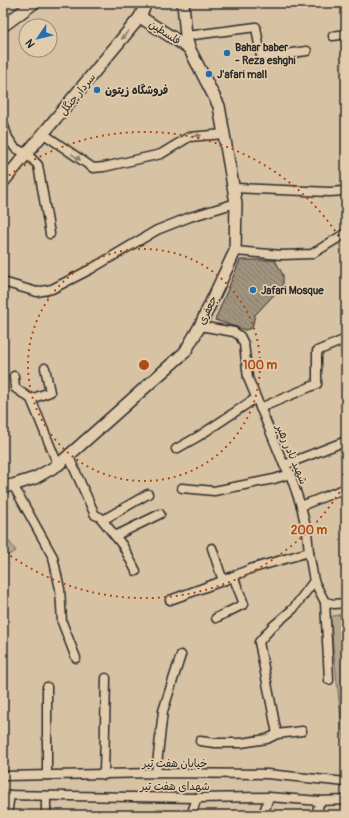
<svg xmlns="http://www.w3.org/2000/svg" width="349" height="818" font-family="Pangolin,'Playpen Sans Arabic',sans-serif">
<style>
.green{fill:#b7a68e;stroke:#71685c}
.building{fill:url(#building-back-hatch);stroke:#2b2b2b}
.lines{fill:none;stroke-linecap:round;stroke-linejoin:round}
.minor-casing{stroke:#2b2b2b;stroke-width:11}
.major-casing{stroke:#2b2b2b;stroke-width:14}
.minor{stroke:#e2ccac;stroke-width:8}
.major{stroke:#e2ccac;stroke-width:11}
.oneway{fill:#867c6c}
.ring{fill:none;stroke:#af4b15;stroke-width:2;stroke-dasharray:2 4}
.poi-dot{fill:#1f6fb2;stroke:#e2ccac;stroke-width:1.5}
.labels{text-anchor:middle;stroke-width:3.5;stroke-linejoin:round;paint-order:stroke}
.street-label{font-size:11px;fill:#2b2b2b;stroke:#e2ccac}
.poi-label{font-size:11px;font-weight:bold;fill:#2b2b2b;stroke:#e2ccac;text-anchor:start}
.centre{fill:#af4b15;stroke:#e2ccac;stroke-width:2}
.ring-label{font-size:12px;text-anchor:middle;font-weight:bold;fill:#af4b15;stroke:#e2ccac;stroke-width:3.5;stroke-linejoin:round;paint-order:stroke}
</style>
<defs>
<pattern id="building-back-hatch" width="6" height="6" patternUnits="userSpaceOnUse"><rect width="6" height="6" fill="#a1947f"/><path d="M-1 5l2 2M0 0l6 6M5-1l2 2" fill="none" stroke="#837968"/></pattern>
</defs>
<rect width="100%" height="100%" fill="#d7c2a4"/>
<filter id="ink" filterUnits="userSpaceOnUse"><feTurbulence type="fractalNoise" baseFrequency=".025" numOctaves="2"/><feDisplacementMap in="SourceGraphic" scale="8" xChannelSelector="R" yChannelSelector="G"/><feConvolveMatrix kernelMatrix="1 2 1 2 8 2 1 2 1" color-interpolation-filters="sRGB"/></filter>
<g filter="url(#ink)">
<g class="green">
<path d="M3 533 16 551 3 558Z"/>
<path d="M346 613V753L342 729 330 617Z"/>
</g>
<path class="building" d="M240 260H275L283 275V285L255 315 252 328 245 330 215 320Z"/>
<g class="lines">
<defs>
<g id="minor">
<path d="M186 36 256 27 261 57 307 51"/>
<path d="M333 36 346 34"/>
<path d="M3 123 8 138 15 148 27 154 38 165 50 234"/>
<path d="M44 134 93 168 104 167 161 154 189 137 224 134"/>
<path d="M234 188 330 192 343 191 346 188"/>
<path d="M235 251 282 255 312 254 346 233"/>
<path d="M3 282 37 292 52 289 91 269 157 230 190 217 236 203"/>
<path d="M200 326 234 332 240 336 244 344 248 378 270 431 284 465 290 474 301 506 307 532 309 552 314 581 325 602 334 604 346 603"/>
<path d="M14 376 15 388 31 399 50 392 45 368"/>
<path d="M31 399 58 465"/>
<path d="M260 408 317 384V351L346 339"/>
<path d="M176 449 199 436 256 398"/>
<path d="M69 457 95 515 100 517 123 546 136 571"/>
<path d="M284 465 346 441"/>
<path d="M13 485 53 557 60 589 62 622 76 658"/>
<path d="M182 488 214 491 274 479 290 474"/>
<path d="M301 506 346 488"/>
<path d="M103 520 148 494"/>
<path d="M115 536 160 514"/>
<path d="M212 548 223 581 233 576 244 604 216 618"/>
<path d="M170 600 225 580 250 569 309 552"/>
<path d="M325 602 329 680"/>
<path d="M277 734 259 642 272 627 293 609 314 581"/>
<path d="M200 741 215 743H241L267 739 277 734 302 731"/>
<path d="M156 773 163 711 181 655"/>
<path d="M47 775V687"/>
<path d="M104 775 106 678"/>
<path d="M3 776 156 773 267 774 346 782"/>
<path d="M3 795 197 798 269 797 320 801 346 800"/>
<path d="M46 796V815"/>
<path d="M7 815 10 795"/>
<path d="M191 815 197 798"/>
<path d="M263 815 269 797"/>
<path d="M316 815 320 801"/>
</g>
<g id="major">
<path d="M140 17 189 48"/>
<path d="M3 26 34 3"/>
<path d="M3 182 140 17 146 3"/>
<path d="M3 487 13 485 35 478 58 465 185 352 200 326 235 251 236 203 219 106 189 48 186 36 183 3"/>
</g>
</defs>
<use href="#minor" class="minor-casing"/>
<use href="#major" class="major-casing"/>
<use href="#minor" class="minor"/>
<use href="#major" class="major"/>
</g>
<defs><path id="oneway-solid" d="M-6-.8H1V-3.2L6.5 0L1 3.2V.8H-6Z"/></defs>
<g class="oneway">
<use href="#oneway-solid" transform="translate(125 35) rotate(129)"/>
<use href="#oneway-solid" transform="translate(196 136) rotate(-6)"/>
<use href="#oneway-solid" transform="translate(76 157) rotate(35)"/>
</g>
</g>
<g class="ring">
<circle cx="144" cy="365" r="116"/>
<path d="M346 482A233 233 0 0 1 4 551M4 179A233 233 0 0 1 346 248"/>
</g>
<g class="poi-dot">
<circle cx="227" cy="53" r="4"/>
<circle cx="209" cy="74" r="4"/>
<circle cx="97" cy="90" r="4"/>
<circle cx="253" cy="290" r="4"/>
</g>
<g class="labels">
<g class="street-label">
<text transform="translate(165 32) rotate(33)" y="4">فلسطین</text>
<text transform="translate(77 94) rotate(-51)" y="4">سردار جنگل</text>
<text transform="translate(207 310) rotate(-65)" y="4">جعفری</text>
<text transform="translate(292 454) rotate(67)" y="4">شهید نادر رهبر</text>
<text x="175" y="767">خیابان هفت تیر</text>
<text x="175" y="790">شهدای هفت تیر</text>
</g>
<g class="poi-label">
<text x="235" y="51">Bahar baber<tspan x="235" dy="13">- Reza eshghi</tspan></text>
<text x="217" y="78">J'afari mall</text>
<text x="105" y="94">فروشگاه زیتون</text>
<text x="261" y="294">Jafari Mosque</text>
</g>
</g>
<circle cx="144" cy="365" r="6" class="centre"/>
<g class="ring-label">
<text x="260" y="369">100 m</text>
<text x="309" y="534">200 m</text>
</g>
<rect width="349" height="818" fill="none" stroke="#e2ccac" stroke-width="16"/>
<rect x="8" y="8" width="333" height="802" fill="none" stroke="#2b2b2b" stroke-width="1.5" filter="url(#ink)"/>
<g transform="translate(38 38) rotate(235)"><circle r="19" fill="#e2ccac" stroke="#998c78"/>
<path d="M0-3L7 15L0 10L-7 15Z" fill="#1f6fb2"/>
<text y="-6" font-size="11" font-weight="bold" text-anchor="middle" fill="#2b2b2b">N</text>
</g>
</svg>
